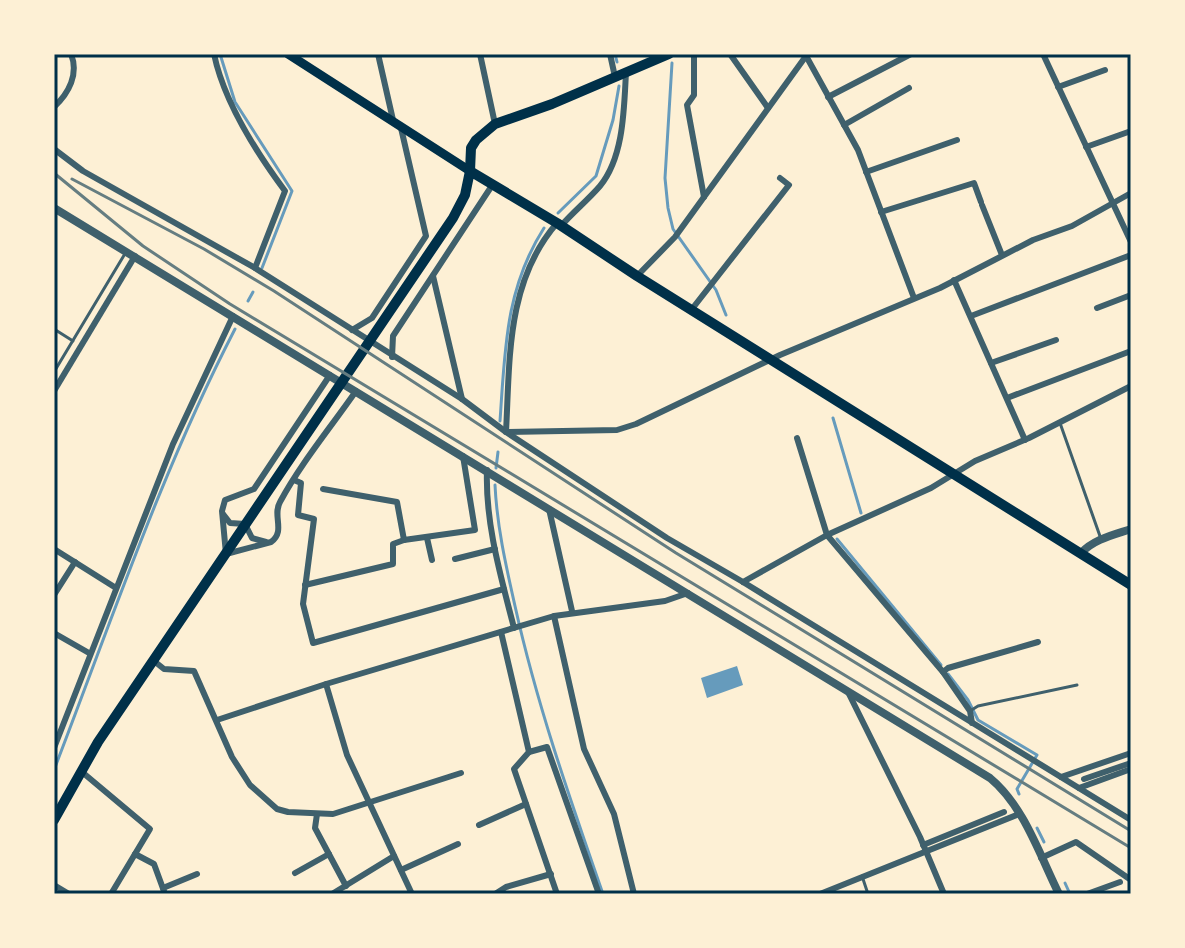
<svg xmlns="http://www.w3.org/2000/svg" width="1185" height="948" font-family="Overpass,sans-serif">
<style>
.water{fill:#669bbc}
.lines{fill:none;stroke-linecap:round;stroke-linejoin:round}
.stream{stroke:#669bbc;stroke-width:3}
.service{stroke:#3f606c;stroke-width:3}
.minor{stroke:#3f606c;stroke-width:6}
.tertiary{stroke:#3f606c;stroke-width:8}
.secondary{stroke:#003049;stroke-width:9}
.primary{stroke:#003049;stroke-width:10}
.trunk{stroke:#003049;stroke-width:10}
.rail{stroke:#657d81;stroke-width:3}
.neatline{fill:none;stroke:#003049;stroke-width:3}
</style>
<rect width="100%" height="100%" fill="#fdf0d5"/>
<path class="water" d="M737 666 743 685 707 698 701 678Z"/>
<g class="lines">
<g class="stream">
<path d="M220 54 235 102 292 191 262 268"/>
<path d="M615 54 617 62"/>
<path d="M672 63 665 178 668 208 673 229 716 290 726 315"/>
<path d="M558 213 596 176 613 120 619 86"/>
<path d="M248 301 253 292"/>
<path d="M833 418 861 513"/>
<path d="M500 421C505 351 505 289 544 228"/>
<path d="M496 468 498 452"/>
<path d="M495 485C497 527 506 566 515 606 537 705 570 799 603 894"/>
<path d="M837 539 941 665"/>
<path d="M948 674 968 700 978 720 1037 755 1017 789 1019 794"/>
<path d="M54 770C111 622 162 470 235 329"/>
<path d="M1037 828 1044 842"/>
<path d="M1065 883 1070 894"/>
</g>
<g class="service">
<path d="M54 329 73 341"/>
<path d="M54 372 126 252"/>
<path d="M1060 423 1101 539"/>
<path d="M970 711 978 706 1077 685"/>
<path d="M862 876 868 894"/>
</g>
<g class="minor">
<path d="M214 54C224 102 256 152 285 191L255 268"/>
<path d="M378 54 393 120"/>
<path d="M480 54 495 124"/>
<path d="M610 54 615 77"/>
<path d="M694 54V95L687 105 704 197"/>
<path d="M730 54 768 108"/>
<path d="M805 54 858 150 914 298"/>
<path d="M1043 54 1131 242"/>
<path d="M1058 87 1105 70"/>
<path d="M828 97 911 54"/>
<path d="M54 107C69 93 79 74 71 54"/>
<path d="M844 125 909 88"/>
<path d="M1086 147 1131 131"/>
<path d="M54 149 83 171 255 268 462 399 506 432 667 538 743 582 1131 820"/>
<path d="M866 172 957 140"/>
<path d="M982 205 1002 255"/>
<path d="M881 212 974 183 981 202"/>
<path d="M561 226C573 212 588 200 600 186 624 157 624 108 626 72"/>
<path d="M433 276 462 399"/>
<path d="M637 276 675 237 806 56"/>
<path d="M954 280 1025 440"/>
<path d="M1097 308 1131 295"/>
<path d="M692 309 789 185 780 178"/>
<path d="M971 316 1131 255"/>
<path d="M352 330 372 318 426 236 401 128"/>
<path d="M392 357 393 336 493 184"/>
<path d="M991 363 1056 340"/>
<path d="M330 375 254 489 225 500 222 511 226 554 271 542C286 531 272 516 280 502 301 463 331 427 356 391"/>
<path d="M54 391 135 256"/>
<path d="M1007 398 1131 351"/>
<path d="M506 432C510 359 506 282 557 223"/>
<path d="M508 432 617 430 636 424 780 355 940 288 1033 240 1072 226 1131 193"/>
<path d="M797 438 827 535 943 672 970 711 972 723"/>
<path d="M487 470C485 523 501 577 514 628"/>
<path d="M294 480 301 483 298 515 314 519 303 604 313 643 504 589"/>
<path d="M323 489 397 502 404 540 475 530 463 456"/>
<path d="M549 509 572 611"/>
<path d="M223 514 230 523 245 524 252 538 266 542"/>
<path d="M427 538 432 560"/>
<path d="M54 549 116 588"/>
<path d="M455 559 495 549"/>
<path d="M743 582 827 535 931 488 975 461 1029 438 1131 386"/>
<path d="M305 585 393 564V544L404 540"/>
<path d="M54 595 75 562"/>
<path d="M554 616 584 749 614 814 634 894"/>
<path d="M501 632 529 752 514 769 557 894"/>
<path d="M54 633 89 653"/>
<path d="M154 661 164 669 194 671 232 757 250 785 277 809 288 812 333 814 461 773"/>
<path d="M943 672 948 668 1038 642"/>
<path d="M848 692 920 837 944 894"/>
<path d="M217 720 326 684"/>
<path d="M54 748 173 444 233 316"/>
<path d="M529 752 547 747 599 894"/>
<path d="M82 772 150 829 111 894"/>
<path d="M1061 777 1131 753"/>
<path d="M1084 779 1131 763"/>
<path d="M1079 788 1131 769"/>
<path d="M317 814 315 828 346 886"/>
<path d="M479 825 526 804"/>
<path d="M923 845 1004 812"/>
<path d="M135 854 154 864 165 894"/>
<path d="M1041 858 1076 842 1131 880"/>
<path d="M401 870 458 844"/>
<path d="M295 873 329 854"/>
<path d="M54 885 69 894"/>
<path d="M163 888 197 874"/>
<path d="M332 894 394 856"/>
<path d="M412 894 347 755 326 684 554 616 665 601 688 593"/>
<path d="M495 894 506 887 551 874"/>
<path d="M820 894 1019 814"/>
<path d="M1087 894 1120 882"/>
</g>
<g class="tertiary">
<path d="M54 208 990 778C1024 806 1040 856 1059 894"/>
<path d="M1081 553C1094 539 1113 535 1131 529"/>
</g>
<path class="secondary" d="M288 54 470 171"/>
<path class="primary" d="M470 171 471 148 476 140 495 124 552 104 669 54"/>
<path class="trunk" d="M54 820 98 742 453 218 465 195 470 171 557 223 637 276 1131 585"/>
<g class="rail">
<path d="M54 173 143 246 230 304 1131 848"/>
<path d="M72 179 204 249 274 291 676 553 1131 831"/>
</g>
</g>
<rect width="1185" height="948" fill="none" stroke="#fdf0d5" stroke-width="112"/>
<rect x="56" y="56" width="1073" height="836" class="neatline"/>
</svg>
